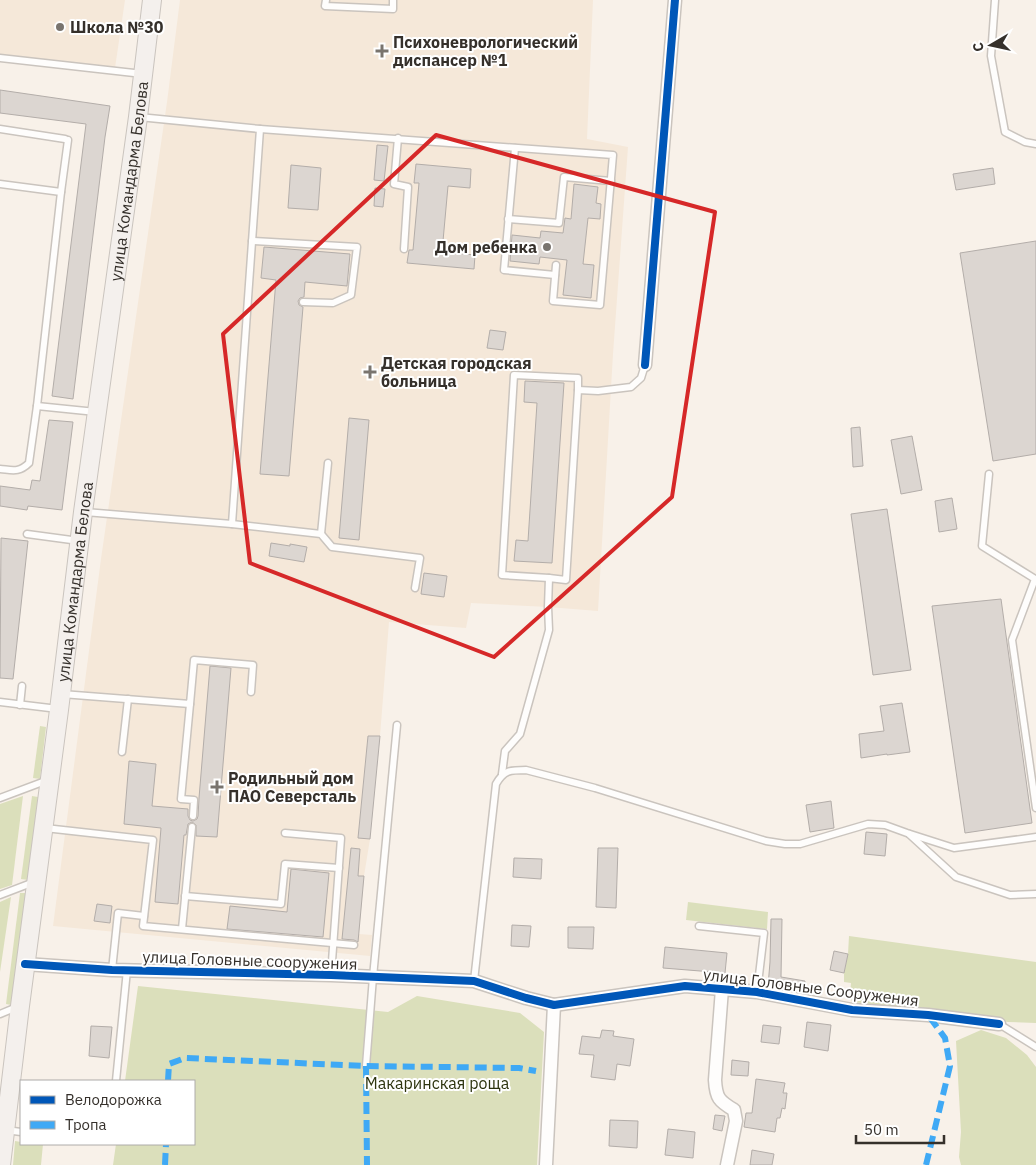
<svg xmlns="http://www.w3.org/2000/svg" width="1036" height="1165" font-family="'IBM Plex Sans',sans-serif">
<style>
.built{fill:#f5e8d9}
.green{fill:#dbdfbb}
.building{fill:#dcd6d1;stroke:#b3ada9}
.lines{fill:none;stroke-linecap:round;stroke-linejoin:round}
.service-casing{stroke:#cac4be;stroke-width:9}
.minor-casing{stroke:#cac4be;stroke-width:15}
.secondary-casing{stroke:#cac4be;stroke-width:20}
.service{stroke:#fefdfc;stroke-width:6}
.minor{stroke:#fefdfc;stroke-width:12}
.secondary{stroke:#f4f0ed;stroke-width:18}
.quiet{stroke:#3fa9f5;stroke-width:6;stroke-dasharray:12 6;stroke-linecap:butt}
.cycleway-casing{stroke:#fff;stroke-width:11}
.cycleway{stroke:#0057b8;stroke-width:8}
.marked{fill:none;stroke:#d62828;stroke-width:4;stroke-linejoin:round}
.poi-dot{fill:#79746e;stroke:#fff;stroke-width:2}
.labels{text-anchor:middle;stroke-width:4;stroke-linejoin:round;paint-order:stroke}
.poi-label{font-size:16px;font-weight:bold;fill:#35302b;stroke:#fff;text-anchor:start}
.street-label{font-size:16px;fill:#35302b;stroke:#fff}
.park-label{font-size:16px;fill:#2d340e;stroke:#fff}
</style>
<rect width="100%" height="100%" fill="#f8f1e9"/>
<g class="built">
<path d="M0 0H125L115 68 0 55Z"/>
<path d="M180 0H593L587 139 628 147 613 354 598 611 548 607 471 603 466 628 389 622 380 736H368L358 837 370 839 364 876 359 934 372 935 370 956 53 926 101 559 167 102Z"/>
</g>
<g class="green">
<path d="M40 726 46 727 40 779 33 778Z"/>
<path d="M23 796 12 885 0 889V804Z"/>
<path d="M32 796 38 797 28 880 21 879Z"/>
<path d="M20 893H26L11 1005 6 1004Z"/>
<path d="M11 897 0 972V902Z"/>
<path d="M688 902 768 912 767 929 686 920Z"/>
<path d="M849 936 1036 962V1023L1008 1022 928 1010 852 1002 850 994 851 983 844 982V973L848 954Z"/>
<path d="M138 986 388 1012 417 996 520 1013 544 1032 537 1165H113L116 1144H194V1081H125Z"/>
<path d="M981 1030 1006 1038 1027 1055 1036 1067V1165H961L959 1157 961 1132 956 1041Z"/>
<path d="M15 1141 21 1142V1144H43L41 1165H13Z"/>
</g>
<g class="building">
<path d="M0 90 110 106 105 137 73 399 52 396 86 124 0 113Z"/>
<path d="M377 145 388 146 384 181 374 180Z"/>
<path d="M416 164 471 169 470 188 448 186 442 252 475 255 474 269 407 263 409 250H413L419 183H414Z"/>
<path d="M291 165 321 168 318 210 288 208Z"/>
<path d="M993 168 995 184 956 190 953 174Z"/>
<path d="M574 184 598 187 596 203 601 204 600 219 588 218 583 264 594 265 591 298 563 295 567 260 540 257 539 264 510 261 512 235 540 238 541 231 563 233 565 218 571 219Z"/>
<path d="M375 188 385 189 383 207 374 206Z"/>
<path d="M1036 241V454L993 461 960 253Z"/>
<path d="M264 247 350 254 347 286 305 282 304 297 300 298 298 301 299 305 303 307 289 476 260 474 276 280 261 278Z"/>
<path d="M490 330 506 332 503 350 487 348Z"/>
<path d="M525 381 564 383 552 563 514 561 516 540 528 541 537 403 524 402Z"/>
<path d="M349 418 369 420 359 540 339 538Z"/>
<path d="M49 420 73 422 62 510 28 506 27 510 0 506V486L30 490 32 480 40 481Z"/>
<path d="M860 427 863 466 853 467 851 428Z"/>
<path d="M912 436 922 490 901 494 891 440Z"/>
<path d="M952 498 957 529 939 532 935 501Z"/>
<path d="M887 509 911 670 873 675 851 514Z"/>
<path d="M1 538 28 541 13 679 0 678Z"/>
<path d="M271 543 290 546V544L307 547 304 562 269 556Z"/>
<path d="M424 573 447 576 444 597 421 594Z"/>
<path d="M1001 599 1032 823 965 833 932 606Z"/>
<path d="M210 666 231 668 217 837 196 836V825L192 822 188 824 186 835H184L178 904 155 902 161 828 124 824 129 761 156 764 152 806 188 809V816L190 820 193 821 197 819 198 816 199 798Z"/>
<path d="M902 703 910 752 887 755V754L861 758 859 734 884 731 880 706Z"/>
<path d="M368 736H380L370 839 358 838Z"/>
<path d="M831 801 834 828 810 832 806 805Z"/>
<path d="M866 832 887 834 885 856 864 854Z"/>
<path d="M351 848 360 849 358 876H364L358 942 354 940 342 939Z"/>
<path d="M598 848H618L616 908 596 907Z"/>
<path d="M514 858 542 859 541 879 513 877Z"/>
<path d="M291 869 329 873 323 937 227 929 230 906 287 912Z"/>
<path d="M97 904 112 906 110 923 94 921Z"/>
<path d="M771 919H782L781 977 805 981 804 992 768 986 770 962Z"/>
<path d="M512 925 531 926 529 947 511 946Z"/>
<path d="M568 927H594L593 949 568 948Z"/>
<path d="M665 947 727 953 725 973 663 968Z"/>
<path d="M834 951 848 954 844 973 830 970Z"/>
<path d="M807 1022 831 1025 828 1051 804 1047Z"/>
<path d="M763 1025 781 1027 779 1044 761 1042Z"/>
<path d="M91 1026 112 1027 109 1058 89 1056Z"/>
<path d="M602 1030 614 1031 613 1036 634 1039 630 1066 617 1064 615 1080 591 1077 594 1055 579 1054 582 1036 600 1038Z"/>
<path d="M732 1060 749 1062 748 1076 731 1075Z"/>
<path d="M756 1079 785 1083 783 1093H787L785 1109 782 1108 780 1118H777L775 1132 744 1127 746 1113H752Z"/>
<path d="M715 1115 725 1116 722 1131 713 1129Z"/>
<path d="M610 1120 638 1121 637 1148 609 1146Z"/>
<path d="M668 1129 695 1132 693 1158 665 1155Z"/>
<path d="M752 1150 774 1154 772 1165H750Z"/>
</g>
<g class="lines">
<defs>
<g id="service">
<path d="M326 0 325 6 393 9V0"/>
<path d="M995 0 991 56 1005 132 1025 142 1036 144"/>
<path d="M0 58 143 74"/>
<path d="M139 117 260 129 232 524"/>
<path d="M0 129 65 139"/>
<path d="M260 129 613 155 600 305 553 301 556 265"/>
<path d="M398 138 394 184 408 187 404 249"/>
<path d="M515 148 504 270 555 275"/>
<path d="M0 184 61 192 37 406 29 463C19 473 12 470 0 469"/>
<path d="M61 192 68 140"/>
<path d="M508 219 559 223 564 177 611 181"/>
<path d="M252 241 357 247 351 295 333 303 303 302"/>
<path d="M37 406 96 412"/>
<path d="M989 474 982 546 1035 579 1012 640 1036 808"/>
<path d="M85 512 232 524 321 534 332 547 420 558 415 588"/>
<path d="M27 534 79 541"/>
<path d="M321 534 328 463"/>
<path d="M549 578 502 575 514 375 578 378V390"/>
<path d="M62 694 190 704 194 660 253 665 251 692"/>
<path d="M0 702 58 709"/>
<path d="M190 704 181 799 194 800 193 816"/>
<path d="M20 705 22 686"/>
<path d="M122 752 128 699"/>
<path d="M502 774 505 751 520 734 549 630 548 607 549 578 566 580 578 390 598 391 631 387 641 378 645 365"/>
<path d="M0 798 48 780"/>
<path d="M45 828 153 840 143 926 354 945"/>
<path d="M285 833 341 838 331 975"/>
<path d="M909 834 956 877 1010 895 1036 894"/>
<path d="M0 895 34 882"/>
<path d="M185 896 281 904 285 864 339 868"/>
<path d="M699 926 764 933 757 992"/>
<path d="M182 929 192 827"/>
<path d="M112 970 118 913 144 916"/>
<path d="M474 981 496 784C504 770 510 770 526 770L595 788 766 841 785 844H800L868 824 885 825 907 833 954 848 1036 837"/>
<path d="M0 1014 17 1007"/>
<path d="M999 1024 1036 1047"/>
<path d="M366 1066 373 977 397 725"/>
<path d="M116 1081 127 970"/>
<path d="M6 1130 21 1132"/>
</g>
<g id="minor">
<path d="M645 365 675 0"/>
<path d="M25 964 112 970 331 975 474 981 526 998 554 1005 685 986 757 992 852 1010 928 1015 999 1024"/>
<path d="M722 989 715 1080C716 1098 719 1101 734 1110L736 1121 727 1165"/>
<path d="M546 1165 554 1005"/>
</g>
<g id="secondary">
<path id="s1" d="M1 1165 20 1006 59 710 83 512 138 117 152 0"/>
</g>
</defs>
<use href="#service" class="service-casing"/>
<use href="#minor" class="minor-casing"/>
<use href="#secondary" class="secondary-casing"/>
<use href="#service" class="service"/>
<use href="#minor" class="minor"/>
<use href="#secondary" class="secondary"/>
<g class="quiet">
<path d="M366 1066 367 1165"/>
<path d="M168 1081 169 1064 185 1058 366 1066 519 1068 536 1071"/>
<path d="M165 1165 166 1144"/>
<path d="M926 1165 950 1066 945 1038 928 1015"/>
</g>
<defs>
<g id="cycleway">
<path d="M645 365 675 0"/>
<path d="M25 964 112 970 331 975 474 981 526 998 554 1005 685 986 757 992 852 1010 928 1015 999 1024"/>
</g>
</defs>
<use href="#cycleway" class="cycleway-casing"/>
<use href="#cycleway" class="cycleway"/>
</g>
<path class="marked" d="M436 135 715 212 672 497 494 657 250 563 223 334Z"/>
<g class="poi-dot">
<circle cx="60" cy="27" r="5"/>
<path d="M379.5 43.5h5v5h5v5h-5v5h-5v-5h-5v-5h5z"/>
<circle cx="547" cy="247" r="5"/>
<path d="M367.5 364.5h5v5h5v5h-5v5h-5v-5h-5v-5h5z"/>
<path d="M214.5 779.5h5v5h5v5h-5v5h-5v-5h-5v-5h5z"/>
</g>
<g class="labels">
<g class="poi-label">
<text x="70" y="33">Школа №30</text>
<text x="393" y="48">Психоневрологический<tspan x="393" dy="18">диспансер №1</tspan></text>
<text x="537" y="253" text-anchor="end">Дом ребенка</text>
<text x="381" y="369">Детская городская<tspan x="381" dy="18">больница</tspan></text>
<text x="228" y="784">Родильный дом<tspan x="228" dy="18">ПАО Северсталь</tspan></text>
</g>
<g class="street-label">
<text dy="6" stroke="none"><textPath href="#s1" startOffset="992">улица Командарма Белова</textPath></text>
<text dy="6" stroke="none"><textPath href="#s1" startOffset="588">улица Командарма Белова</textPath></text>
<text transform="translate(250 960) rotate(2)" y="6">улица Головные сооружения</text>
<text transform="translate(811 987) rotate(7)" y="6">улица Головные Сооружения</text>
</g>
<g class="park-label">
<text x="437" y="1089">Макаринская роща</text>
</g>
</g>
<rect x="20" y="1080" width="175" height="65" fill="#ffffff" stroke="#aeacaa"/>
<rect x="30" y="1096" width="25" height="8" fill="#0057b8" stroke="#aeacaa"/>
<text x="65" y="1105" font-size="15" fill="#35302b">Велодорожка</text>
<rect x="30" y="1121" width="25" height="8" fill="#3fa9f5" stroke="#aeacaa"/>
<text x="65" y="1130" font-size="15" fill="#35302b">Тропа</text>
<g transform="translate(991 45) rotate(261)" stroke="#ffffff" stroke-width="4" paint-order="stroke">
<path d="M0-4L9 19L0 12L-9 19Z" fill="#35302b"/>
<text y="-8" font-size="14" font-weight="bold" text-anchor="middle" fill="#35302b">С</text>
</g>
<path d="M856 1135v8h88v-8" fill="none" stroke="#35302b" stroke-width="2.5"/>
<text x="864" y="1135" font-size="15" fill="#35302b" stroke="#ffffff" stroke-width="4" paint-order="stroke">50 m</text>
</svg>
